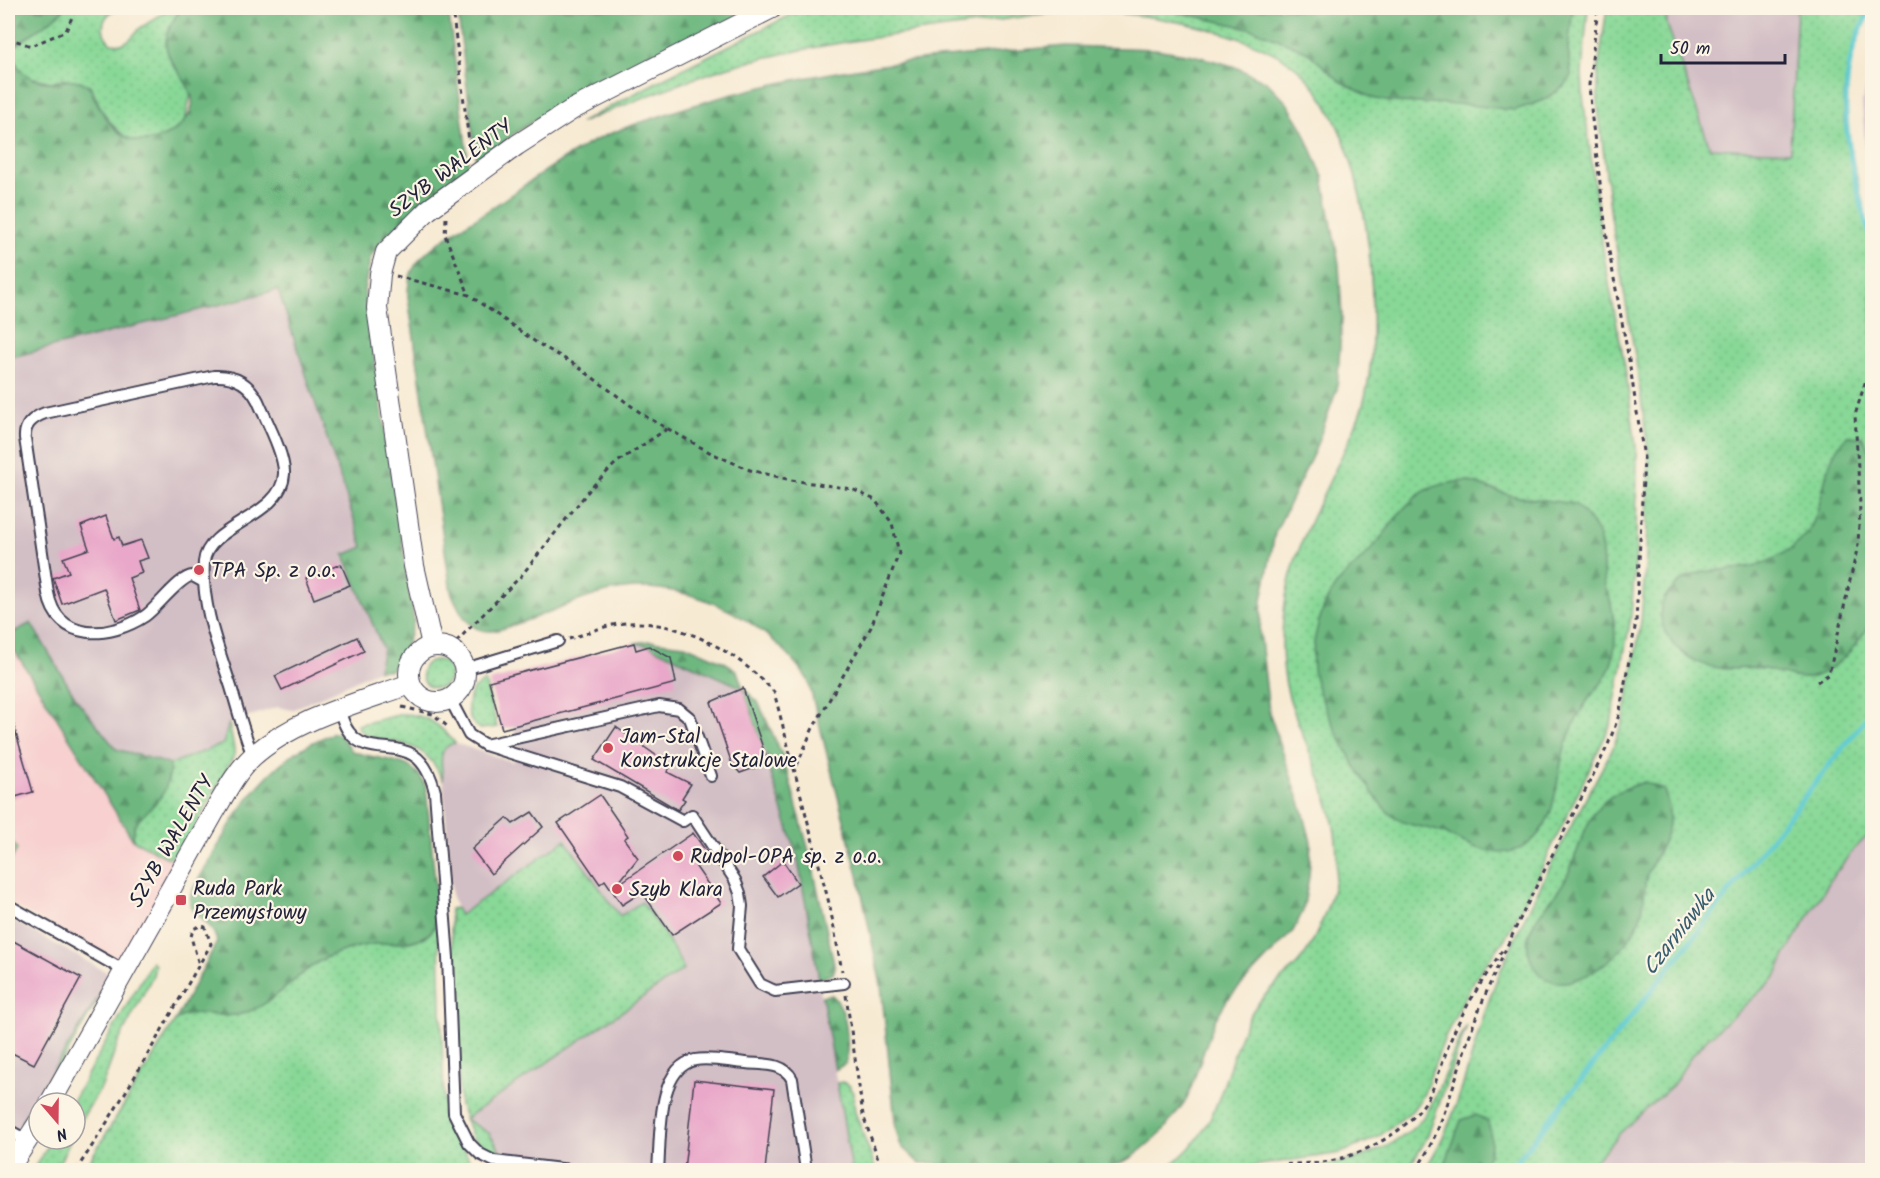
<svg xmlns="http://www.w3.org/2000/svg" width="1880" height="1178" font-family="Kalam,sans-serif">
<style>
.built{fill:#f7d0cf}
.industrial{fill:#d2bec5}
.green{fill:url(#green-dots);stroke:#557d69;stroke-width:1.5}
.forest{fill:url(#forest-firs);stroke:#486d5e;stroke-width:1.5}
.lines{fill:none;stroke-linecap:round;stroke-linejoin:round}
.stream{stroke:#5dcad2;stroke-width:5}
.building{fill:#e9a7c9}
.lane-casing{stroke:#424052;stroke-width:14}
.street-casing{stroke:#424052;stroke-width:22}
.path{stroke:#424052;stroke-width:3;stroke-dasharray:4.5 4.5;stroke-linecap:butt}
.lane{stroke:#fff;stroke-width:10}
.street{stroke:#fff;stroke-width:20}
.poi-dot{fill:#d1495b;stroke:#fcf5e5;stroke-width:2}
.labels{text-anchor:middle;stroke-width:4.5;stroke-linejoin:round;paint-order:stroke}
.street-label{font-size:21px;fill:#22223b;stroke:#fcf5e5}
.poi-label{font-size:21px;fill:#22223b;stroke:#fcf5e5;text-anchor:start}
.water-label{font-size:22px;font-style:italic;fill:#375d70;stroke:#fcf5e5}
</style>
<defs>
<pattern id="green-dots" width="8" height="8" patternUnits="userSpaceOnUse" patternTransform="scale(1.5)"><rect width="8" height="8" fill="#88d897"/><path d="M2 2h.1M6 6h.1" fill="none" stroke="#75b983" stroke-width="1.8" stroke-linecap="round"/></pattern>
<pattern id="forest-firs" width="22" height="20" patternUnits="userSpaceOnUse" patternTransform="scale(1.5)"><rect width="22" height="20" fill="#6eb880"/><path d="M5 1l3.5 6h-7zM16 11l3.5 6h-7z" fill="#5a956a"/></pattern>
</defs>
<rect width="100%" height="100%" fill="#fcf5e5"/>
<filter id="ink" filterUnits="userSpaceOnUse"><feTurbulence type="fractalNoise" baseFrequency=".0167" numOctaves="2"/><feDisplacementMap in="SourceGraphic" scale="12" xChannelSelector="R" yChannelSelector="G"/><feConvolveMatrix kernelMatrix="1 2 1 2 8 2 1 2 1" color-interpolation-filters="sRGB"/></filter>
<filter id="wash" filterUnits="userSpaceOnUse"><feTurbulence type="fractalNoise" baseFrequency=".008" numOctaves="4" result="noise"/><feDisplacementMap in="SourceGraphic" scale="24" xChannelSelector="R" yChannelSelector="G"/><feGaussianBlur stdDeviation="1.35" result="paint"/><feColorMatrix in="noise" values="0 0 0 0 0 0 0 0 0 0 0 0 0 0 0 0 0 1.4 0 .05"/><feComposite in="paint" operator="in"/></filter>
<g filter="url(#wash)">
<rect width="100%" height="100%" fill="#f7ead3"/>
<path class="built" d="M8 640 133 840 177 863 120 964 8 902Z"/>
<g class="industrial">
<path d="M1666 8H1797L1790 152 1710 148 1667 24Z"/>
<path d="M1872 69V197L1868 185 1862 102Z"/>
<path d="M278 290 363 548 344 555 383 649 378 670 292 710 278 707 229 723 223 744 170 764 116 749 77 700 32 623 11 633 8 626V358Z"/>
<path d="M634 643 649 646 743 688 797 855 852 1170H512L489 1133 465 1119 641 903 620 916 565 840 460 916 452 897 441 754 447 746 455 743 513 762 519 747 514 727 502 729 489 681Z"/>
<path d="M1872 832V1170H1587L1619 1134 1673 1085 1690 1058 1707 1039 1776 977 1785 955 1833 876 1855 848Z"/>
<path d="M8 918 112 975 8 1145Z"/>
</g>
<g class="green">
<path d="M65 8H117C102 16 98 31 111 43L122 44 129 40 140 28 171 8H181C169 27 160 49 176 69 183 77 188 83 191 93L185 121C139 166 109 132 90 85L62 79 51 82 26 76 16 66 13 48C30 32 49 25 65 8Z"/>
<path d="M805 8H1588L1582 72 1583 96 1604 257 1625 367 1637 454 1636 552 1631 617 1611 724 1537 878 1505 939 1476 977 1461 1005 1445 1037 1423 1096 1412 1111 1378 1137 1341 1153 1253 1166 1236 1170H1164C1224 1128 1219 1081 1247 1021 1259 996 1280 982 1298 963 1313 946 1322 923 1329 902 1355 829 1310 765 1289 697 1281 670 1281 637 1284 610 1292 541 1333 482 1358 419 1373 382 1373 333 1372 294 1370 226 1353 124 1303 74 1259 29 1124 7 1062 12 1024 15 985 23 946 28 872 38 797 47 726 68 676 83 628 104 580 123L668 76Z"/>
<path d="M1607 8H1666L1667 24 1710 148 1790 152 1797 8H1872L1857 39 1848 68 1844 92V122L1872 242V832L1855 848 1833 876 1785 955 1776 977 1707 1039 1690 1058 1673 1085 1619 1134 1587 1170H1424C1463 1115 1471 1041 1497 979 1530 901 1572 824 1612 750L1624 718 1641 622 1646 557 1649 456 1636 361 1611 217 1598 105V69Z"/>
<circle cx="436" cy="674" r="14"/>
<path d="M485 681 497 727 480 729C464 719 466 704 473 689Z"/>
<path d="M402 714C427 714 440 725 455 743 436 747 442 766 443 781 420 724 370 753 357 725Z"/>
<path d="M229 723 235 754 181 852 168 858 133 840 134 826 168 782 170 764 223 744Z"/>
<path d="M8 838 17 849 8 865Z"/>
<path d="M565 840 620 916 642 902 667 938 684 969 465 1119 489 1133 505 1158 490 1153 473 1138 460 1105 450 909 456 908 460 915Z"/>
<path d="M438 911 444 1101 450 1124 475 1170H84L175 1021C194 1005 220 1021 245 1013 281 1001 301 965 337 953 349 949 360 946 373 944 390 942 412 946 427 935 435 930 436 920 438 911Z"/>
<path d="M152 961 155 965 153 975 118 1043 103 1084 75 1130V1103H71Z"/>
<path d="M112 975 31 1116 21 1122Z"/>
<path d="M1467 1025 1427 1138 1408 1170H1294C1342 1165 1406 1152 1431 1105 1444 1079 1452 1051 1467 1025Z"/>
<path d="M842 1082 849 1085 853 1093 855 1112 876 1170H852L837 1083Z"/>
<path d="M52 1139H71L56 1170H33Z"/>
</g>
<g class="forest">
<path d="M8 8H65C49 25 31 32 13 48 12 69 31 83 52 82 66 82 72 76 86 84 92 87 92 93 95 99 107 122 122 147 152 140 164 137 175 133 183 123 212 91 164 70 166 41 167 28 175 18 181 8H448L469 169 383 239 371 256 364 290 414 621 402 659 391 670H378L383 649 344 555 363 547 278 290 8 358Z"/>
<path d="M457 8H691L700 10 705 8H756L557 106 515 133 477 166Z"/>
<path d="M1160 8H1573L1568 49 1571 75 1565 86 1542 101 1515 110 1459 104 1390 102 1372 98 1341 82 1306 51 1268 35 1252 29Z"/>
<path d="M1066 46 1155 49 1193 55 1233 66 1267 82 1287 103 1303 129 1323 177 1339 264 1342 318 1337 389 1315 450 1275 533 1262 600 1260 631 1269 712 1303 811 1311 842 1309 877 1303 911 1293 931 1227 1000 1215 1020 1187 1099 1163 1131 1147 1145 1131 1158 1105 1170H957L935 1163H919L901 1146 896 1130 881 985 858 875 808 680C766 617 680 573 603 593 576 600 551 612 525 621 514 624 502 631 490 631 467 631 459 610 451 592L408 297C408 289 408 279 412 271 423 247 468 224 490 209 523 187 557 161 592 142 616 129 643 122 669 113 797 70 931 57 1066 46Z"/>
<path d="M1847 436 1862 437 1872 454C1873 477 1876 613 1871 622 1859 643 1837 670 1813 677 1798 681 1779 672 1764 669 1749 667 1733 670 1718 668 1688 664 1655 637 1662 604 1663 600 1666 596 1669 593 1692 563 1726 574 1757 565 1768 562 1783 554 1793 547 1831 521 1815 465 1847 436Z"/>
<path d="M1467 481 1513 496 1575 504C1583 512 1591 520 1596 530 1604 545 1602 565 1604 582 1605 590 1610 597 1611 604 1617 632 1618 664 1599 686 1585 701 1573 725 1566 744 1554 778 1560 820 1528 844 1501 863 1473 847 1448 835 1431 826 1409 828 1394 817 1369 800 1315 699 1313 668 1311 650 1317 624 1324 607 1336 577 1355 569 1375 545 1407 507 1412 484 1467 481Z"/>
<path d="M31 623 77 700 116 749 170 764C167 803 155 799 134 826L133 840 8 640V626L12 633Z"/>
<path d="M650 641 685 645 726 663 737 671 743 688 758 702 784 759 811 859 835 968 833 974 819 979 797 855 743 688 649 646 634 643Z"/>
<path d="M334 733 339 734 352 751C380 762 416 755 426 788L438 911C436 920 435 930 427 935 411 945 390 942 373 944 360 946 349 949 337 953 301 965 281 1001 245 1013 221 1021 194 1005 175 1021L217 942C210 912 182 919 192 891 231 825 257 761 334 733Z"/>
<path d="M1645 782 1664 790C1678 831 1662 840 1647 875 1644 882 1645 889 1644 897 1643 913 1636 930 1626 943 1606 968 1555 1004 1533 965 1530 958 1526 946 1528 938 1535 911 1558 898 1568 874 1588 828 1587 797 1645 782Z"/>
<path d="M832 995C848 1009 849 1043 846 1063L835 1070 822 996Z"/>
<path d="M1476 1115 1488 1121C1493 1142 1493 1153 1479 1170H1443L1461 1120Z"/>
</g>
<g class="lines">
<g class="stream">
<path d="M1872 8C1826 80 1850 166 1872 242"/>
<path d="M1510 1170 1872 711"/>
</g>
</g>
<g id="blocks">
<g class="building">
<path d="M106 516 114 539 119 537 122 546 141 540 148 558 138 561 142 573 129 578 140 610 116 620 104 588 62 604 53 578 69 572 63 558 89 549 81 526Z"/>
<path d="M341 564 350 585 314 599 306 578Z"/>
<path d="M357 637 364 651 282 690 275 676Z"/>
<path d="M634 643 636 650 649 646 671 658 676 683 502 729 489 681Z"/>
<path d="M743 688 768 763 740 773 732 764 711 702Z"/>
<path d="M11 716 33 792 8 799V717Z"/>
<path d="M616 727 671 766 667 772 691 784 682 798 685 800 678 810 594 760Z"/>
<path d="M600 795 628 836 624 839 638 858 616 886 693 833 711 858 696 867 721 903 672 935 642 892 622 905 605 880 600 884 558 823Z"/>
<path d="M532 812 543 827 491 874 472 849 507 818 513 824Z"/>
<path d="M783 861 798 883 778 897 763 877Z"/>
<path d="M8 938 81 978 34 1064 8 1051Z"/>
<path d="M694 1080 774 1089 765 1170H684Z"/>
</g>
</g>
</g>
<g filter="url(#ink)">
<use href="#blocks" fill-opacity="0" stroke="#424052" stroke-width="1.5"/>
<g class="lines">
<defs>
<g id="lane">
<path d="M204 582 193 576C181 575 157 608 145 616 110 639 57 643 48 593L25 438C24 425 32 418 45 413L214 376C234 375 249 383 258 401 266 420 285 455 284 474 282 517 207 525 204 562 201 604 218 647 231 687 238 710 244 734 253 756"/>
<path d="M465 669 558 641"/>
<path d="M450 699 469 735 485 745 620 787 683 821 692 815 735 880 740 893 742 906 738 949 760 984 775 991 844 983"/>
<path d="M339 710C342 717 344 726 349 732 373 765 418 724 435 792L448 958 454 1113 469 1143 480 1154 494 1161 570 1170"/>
<path d="M485 745 659 706 679 709 690 718 711 776"/>
<path d="M8 905 125 971"/>
<path d="M8 1130 28 1141"/>
<path d="M658 1170C661 1138 656 1068 695 1060 710 1057 731 1062 746 1063 763 1065 783 1062 792 1079L806 1170"/>
</g>
<g id="street">
<path d="M432 645 414 566 377 308 380 274 386 252 428 210 517 145 573 109 772 8"/>
<circle cx="437" cy="674" r="28"/>
<path d="M50 1103 213 814C225 794 235 773 252 757 294 719 358 703 410 684"/>
<path d="M8 1170 39 1122"/>
</g>
</defs>
<use href="#lane" class="lane-casing"/>
<use href="#street" class="street-casing"/>
<g class="path">
<path d="M452 8 471 157"/>
<path d="M8 38 31 46 66 31 76 8"/>
<path d="M446 218 445 235 469 295"/>
<path d="M396 276 469 295 537 343 574 364 645 416 711 453 750 470 791 480 852 489 875 500 892 523 899 553 871 627 812 730 795 770"/>
<path d="M569 639C587 633 608 624 627 623 682 620 739 653 774 692L830 907 842 971"/>
<path d="M450 648 521 576 590 489 616 463 667 429"/>
<path d="M1817 682 1829 674 1858 545 1860 505 1855 415 1865 383 1872 372"/>
<path d="M402 707 433 714 447 726"/>
<path d="M846 995 863 1115 882 1170"/>
<path d="M76 1170C125 1098 167 1020 211 944L205 927 200 926 193 929 191 937 199 965"/>
<path d="M1251 1170C1281 1161 1315 1167 1346 1157 1381 1145 1418 1123 1433 1088 1441 1069 1446 1050 1454 1032 1467 1002 1486 976 1503 949"/>
<path d="M1416 1170C1448 1123 1457 1063 1479 1010 1516 919 1565 833 1608 745L1619 715 1636 622 1644 458 1629 360 1608 246 1592 119 1589 85 1598 8"/>
</g>
<use href="#lane" class="lane"/>
<use href="#street" class="street"/>
</g>
</g>
<g class="poi-dot">
<circle cx="199" cy="570" r="6"/>
<circle cx="608" cy="748" r="6"/>
<circle cx="678" cy="856" r="6"/>
<circle cx="617" cy="889" r="6"/>
<rect x="175" y="894" width="12" height="12" rx="3"/>
</g>
<g class="labels">
<g class="street-label">
<text transform="translate(450 168) rotate(-37)" y="7">SZYB WALENTY</text>
<text transform="translate(171 841) rotate(-60)" y="7">SZYB WALENTY</text>
</g>
<g class="poi-label">
<text x="211" y="577">TPA Sp. z o.o.</text>
<text x="620" y="743">Jam-Stal<tspan x="620" dy="24">Konstrukcje Stalowe</tspan></text>
<text x="690" y="863">Rudpol-OPA sp. z o.o.</text>
<text x="193" y="895">Ruda Park<tspan x="193" dy="24">Przemysłowy</tspan></text>
<text x="629" y="896">Szyb Klara</text>
</g>
<g class="water-label">
<text transform="translate(1678 931) rotate(-52)" y="8">Czarniawka</text>
</g>
</g>
<rect width="1880" height="1178" fill="none" stroke="#fcf5e5" stroke-width="30"/>
<g transform="translate(57 1121) rotate(160)"><circle r="28" fill="#fcf5e5" stroke="#a5a1a1" stroke-width="1.5"/>
<path d="M0-4.5L10 22L0 15L-10 22Z" fill="#d1495b"/>
<text y="-9" font-size="16" font-weight="bold" text-anchor="middle" fill="#22223b">N</text>
</g>
<path d="M1661 54v9h124v-9" fill="none" stroke="#22223b" stroke-width="3"/>
<text x="1670" y="54" font-size="18" fill="#22223b" stroke="#fcf5e5" stroke-width="4.5" paint-order="stroke">50 m</text>
</svg>
